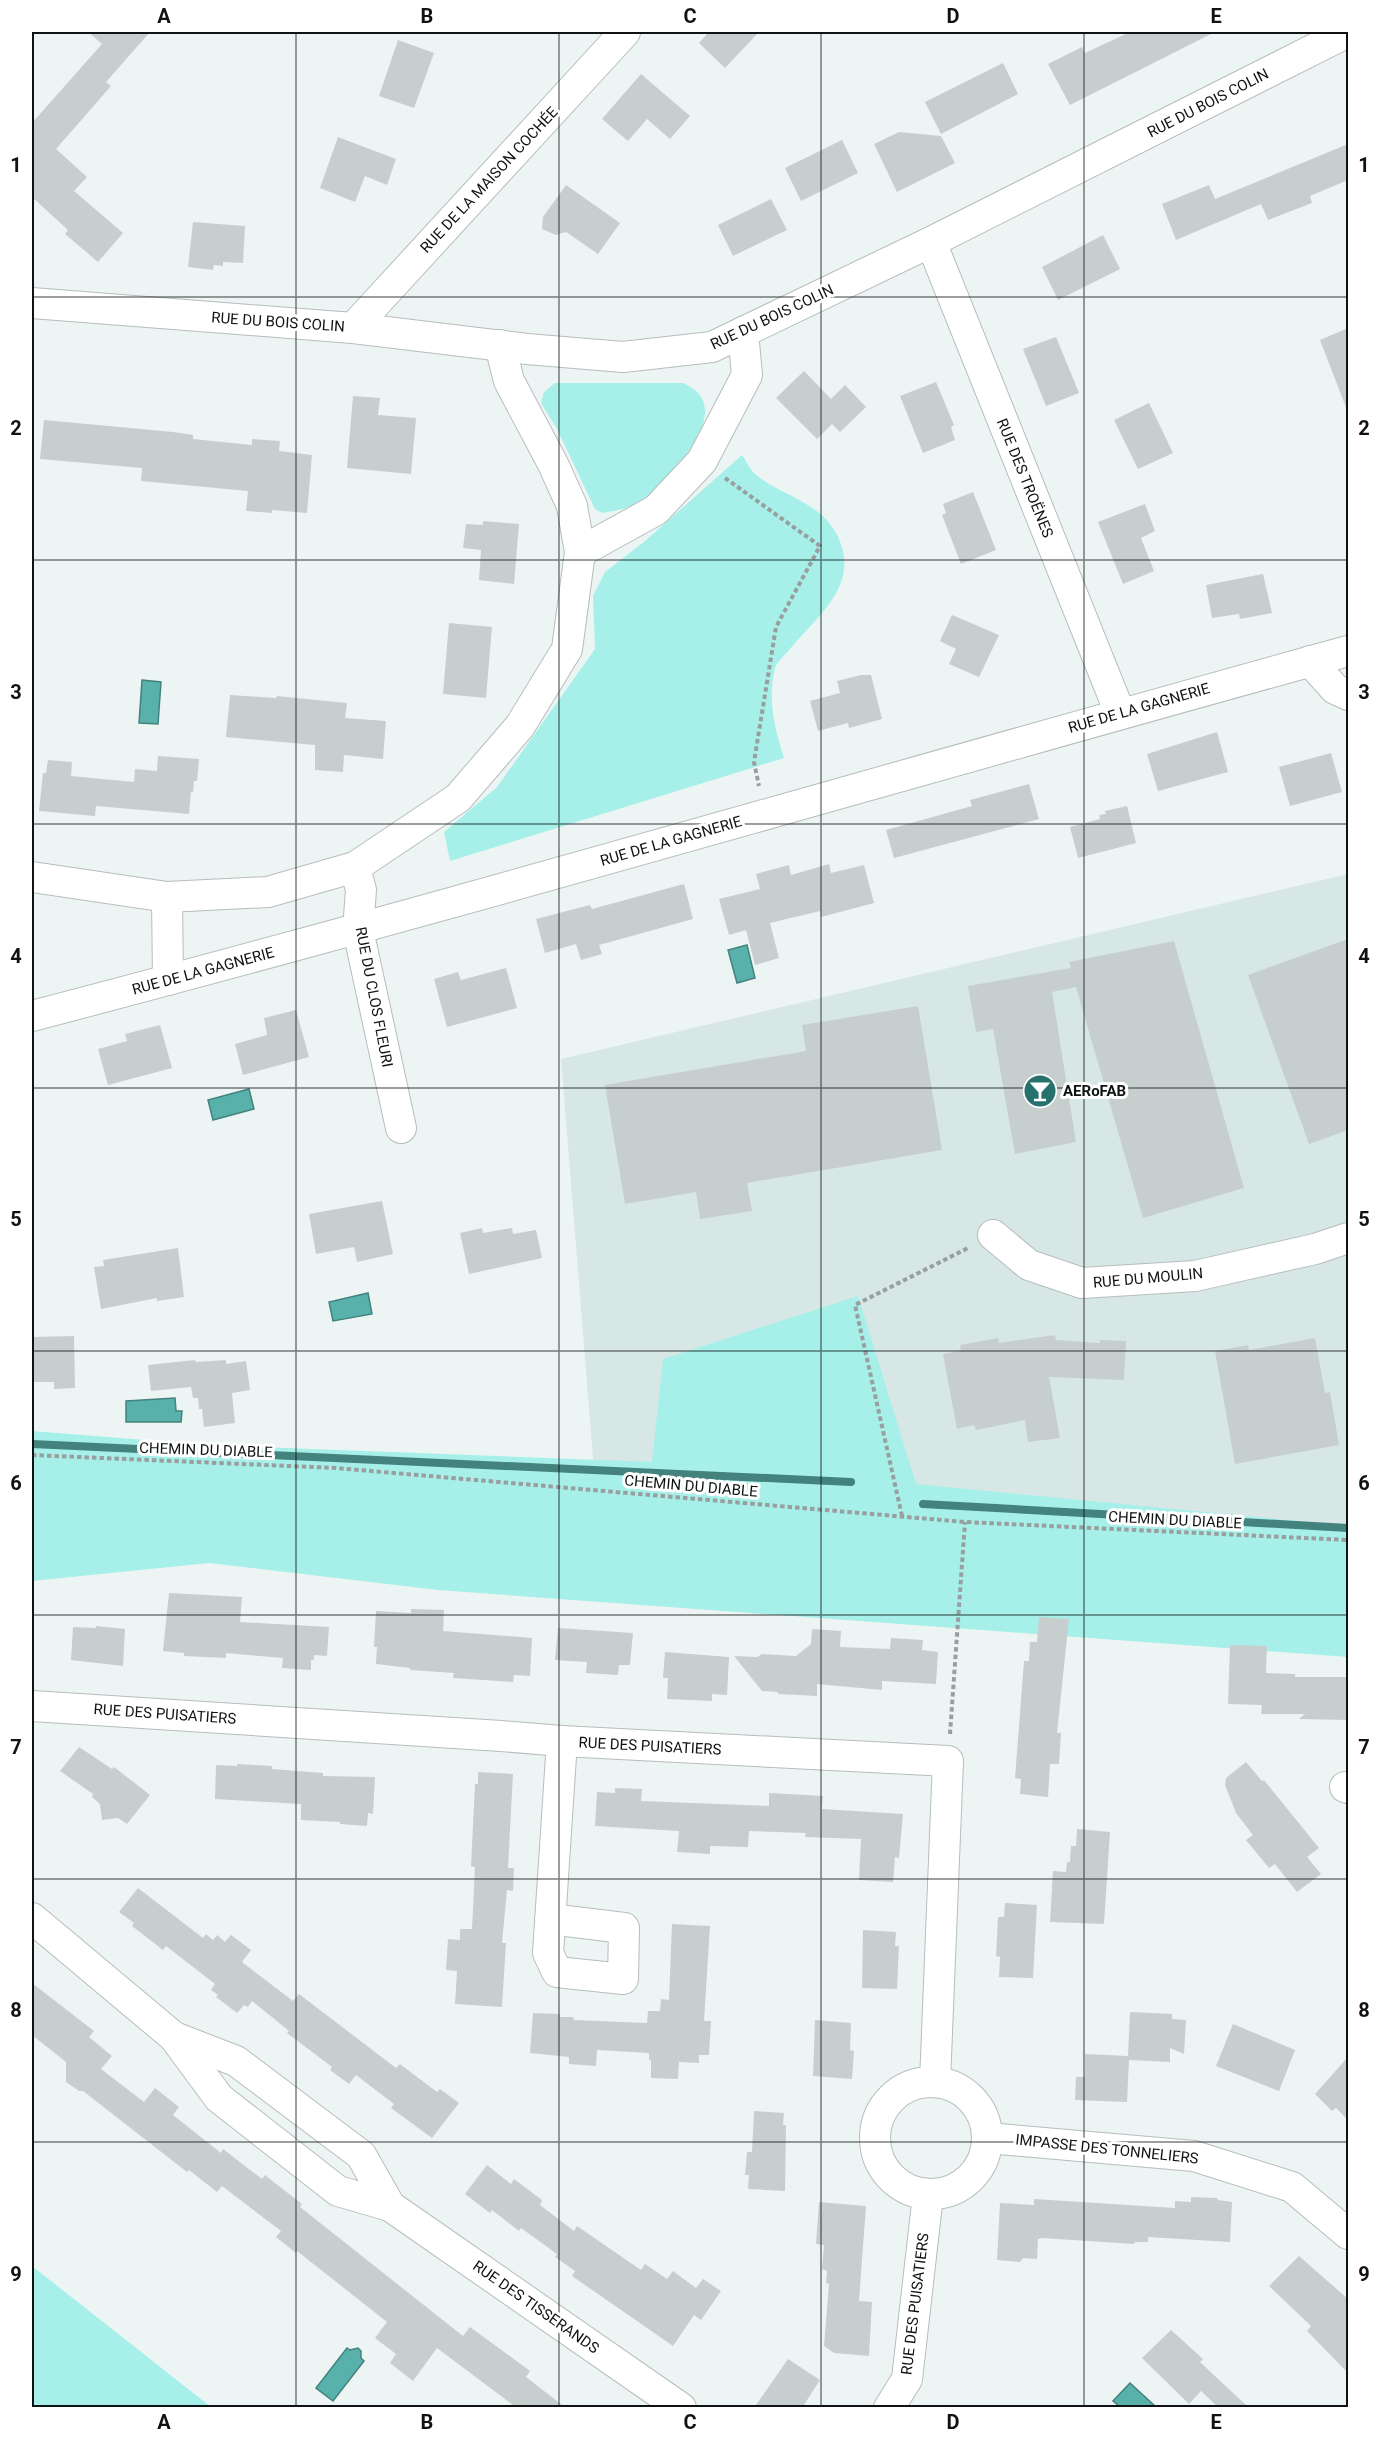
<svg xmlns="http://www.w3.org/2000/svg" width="1380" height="2439" font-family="Roboto,sans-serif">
<rect width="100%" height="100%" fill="#edf5f4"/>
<polygon fill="#d7e7e5" points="1348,874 1348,1526 595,1483 561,1059"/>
<g fill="#a6f0e9">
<path d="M555,383h128c43,18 13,60 -6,84 -6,8 -12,19 -19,25 -16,13 -37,18 -56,21l-7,-4 -38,-80 -16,-26 3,-11z"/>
<path d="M742,455c4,6 8,14 13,19 23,20 64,27 81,59 27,51 -18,82 -47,117 -4,5 -12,12 -14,18 -8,31 0,61 9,90l-334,103 -6,-29 53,-45 98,-138 -2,-53 12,-24 40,-31z"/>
<polygon points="858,1296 916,1484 1348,1526 1348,1657 438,1590 209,1563 32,1581 32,1431 208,1445 652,1462 663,1359"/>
<polygon points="32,2266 211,2407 32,2407"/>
</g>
<g fill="#59b1ab" stroke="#43827d" stroke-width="1.5">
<polygon points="142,680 161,682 158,724 139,723"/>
<polygon points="747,945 755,978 737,983 728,950"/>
<polygon points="249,1089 254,1109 213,1120 208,1100"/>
<polygon points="368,1293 372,1314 333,1321 329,1302"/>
<polygon points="175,1398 176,1411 182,1411 181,1422 126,1422 126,1401"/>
<polygon points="347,2348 350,2350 358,2348 361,2351 361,2358 364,2361 333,2401 316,2388"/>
<polygon points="1130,2383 1156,2407 1120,2407 1113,2401"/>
</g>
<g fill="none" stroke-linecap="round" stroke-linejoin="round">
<g stroke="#43827d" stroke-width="8">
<polyline points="32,1444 851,1482"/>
<polyline points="923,1504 1348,1528"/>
</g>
</g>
<g fill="#c7cfce">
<polygon points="88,32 150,32 106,82 111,86 56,149 87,177 74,191 123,233 98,262 65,234 68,230 32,197 32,123 102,44"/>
<polygon points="709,32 759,32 725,68 699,43"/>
<polygon points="1130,32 1215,32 1070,105 1048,64 1082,47 1085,53"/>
<polygon points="398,40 434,53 414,108 379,96"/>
<polygon points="1003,63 1018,94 941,134 925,102"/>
<polygon points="641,74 690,116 670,139 647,119 628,141 602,119"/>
<polygon points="899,132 941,136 955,163 897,192 874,144"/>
<polygon points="338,137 396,159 387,185 365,176 355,202 320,188"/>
<polygon points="842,140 858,173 801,201 785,168"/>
<polygon points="1348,144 1348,180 1310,196 1312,203 1268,220 1261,204 1176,240 1162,204 1209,185 1215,199"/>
<polygon points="566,185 620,223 598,254 566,232 556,235 542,229 543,217"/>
<polygon points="771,199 787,230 733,256 718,225"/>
<polygon points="193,222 245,226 243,263 223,262 223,266 214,265 213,270 188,267"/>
<polygon points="1103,235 1120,269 1058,300 1042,267"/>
<polygon points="1348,328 1348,410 1347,410 1320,340"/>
<polygon points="1056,337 1079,393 1046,406 1023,349"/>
<polygon points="804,371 831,399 845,385 866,407 840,432 832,424 817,439 776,398"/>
<polygon points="936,382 954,425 951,427 955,440 923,453 900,396"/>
<polygon points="353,396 380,398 378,415 416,418 411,474 347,468"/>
<polygon points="1149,403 1173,453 1138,469 1114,420"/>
<polygon points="44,420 173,432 193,435 193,439 252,445 252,439 280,441 279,451 312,455 307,513 272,510 272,513 246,511 248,491 141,481 142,468 40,459"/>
<polygon points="973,492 996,550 961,564 942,515 946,513 943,504"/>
<polygon points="1145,504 1155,531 1141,538 1154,571 1123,584 1098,522"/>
<polygon points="483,521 519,524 514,584 479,580 481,550 463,548 466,524 483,525"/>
<polygon points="1263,574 1272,613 1240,619 1239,614 1212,618 1206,585"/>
<polygon points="952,615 999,635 979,677 949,664 956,649 940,641"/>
<polygon points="449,623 492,627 486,698 443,694"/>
<polygon points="861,675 871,675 882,719 849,728 848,723 818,731 810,701 840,693 837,681"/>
<polygon points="230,695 276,698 277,696 347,703 345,718 386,721 383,759 344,755 343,772 315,770 315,745 226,737"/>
<polygon points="1217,732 1228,772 1158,791 1147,754"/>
<polygon points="1331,753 1342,792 1290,806 1279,767"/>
<polygon points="158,756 199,759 197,781 194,781 193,792 191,792 189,814 96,806 95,816 39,811 43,773 46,773 48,760 72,762 71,776 134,782 135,769 157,771"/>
<polygon points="1029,784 1039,819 894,858 886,830 972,806 970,800"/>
<polygon points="1127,806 1136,843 1078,858 1070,827 1100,819 1099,815 1106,814 1105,811"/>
<polygon points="829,864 831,873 864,865 874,903 821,917 820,911 770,923 779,958 755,965 746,930 729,935 719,899 760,889 756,874 789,865 791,875"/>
<polygon points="684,884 693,919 599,945 602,954 581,960 576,944 545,953 536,919 590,905 592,909"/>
<polygon points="1348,939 1348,1130 1309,1144 1248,975"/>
<polygon points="1174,941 1244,1188 1143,1218 1076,987 1052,992 1076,1142 1015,1154 993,1029 976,1032 968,986 1071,968 1069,962"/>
<polygon points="506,968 517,1008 447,1027 434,979 458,972 461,980"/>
<polygon points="918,1006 942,1150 747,1183 752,1211 700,1219 696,1192 625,1204 605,1085 806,1051 802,1025"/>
<polygon points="296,1010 309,1057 243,1075 235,1044 267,1035 264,1018"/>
<polygon points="160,1025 172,1068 108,1085 98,1049 127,1041 125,1034"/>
<polygon points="382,1201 393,1254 357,1262 354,1247 316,1254 309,1214"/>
<polygon points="482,1228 483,1233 512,1228 513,1234 536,1230 542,1258 469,1274 460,1233"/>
<polygon points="178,1248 184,1297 157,1301 157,1298 101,1309 94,1267 104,1266 103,1260"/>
<polygon points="1055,1335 1056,1340 1100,1343 1100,1340 1126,1341 1124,1380 1049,1377 1060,1438 1028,1442 1025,1420 976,1430 974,1425 957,1429 943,1354 961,1351 960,1345 998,1338 999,1343"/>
<polygon points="74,1336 75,1388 54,1389 54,1382 32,1382 32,1337"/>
<polygon points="1315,1338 1325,1393 1330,1392 1339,1445 1235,1464 1215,1351 1248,1345 1249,1350"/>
<polygon points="195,1360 196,1362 226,1360 226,1364 246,1361 250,1390 232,1393 235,1423 204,1427 202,1409 199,1409 198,1398 193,1398 191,1387 151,1391 148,1365"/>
<polygon points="169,1593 242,1597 240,1622 329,1627 327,1656 314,1655 314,1660 311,1660 311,1670 282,1668 283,1658 226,1653 226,1658 184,1656 184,1653 163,1651"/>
<polygon points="411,1609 444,1610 443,1631 532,1638 530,1676 514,1675 513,1682 453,1678 454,1673 410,1670 410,1668 376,1664 377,1647 374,1647 376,1611 411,1613"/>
<polygon points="1039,1617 1069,1619 1057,1733 1061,1733 1059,1764 1050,1764 1048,1797 1020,1794 1021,1779 1015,1778 1024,1661 1029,1661 1030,1642 1037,1642"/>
<polygon points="96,1626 125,1629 123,1666 71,1660 73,1627 96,1628"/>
<polygon points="558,1628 633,1633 630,1665 619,1665 618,1675 586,1673 587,1662 555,1660"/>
<polygon points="812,1629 841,1631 840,1647 890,1649 891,1638 923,1640 922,1650 938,1652 936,1684 882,1681 882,1690 817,1684 817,1696 778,1694 778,1692 762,1691 734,1656 757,1657 762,1654 796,1656 811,1644"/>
<polygon points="1230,1645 1267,1646 1266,1673 1295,1674 1295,1677 1348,1677 1348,1720 1299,1719 1305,1714 1261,1714 1262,1705 1228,1704"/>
<polygon points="665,1652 729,1657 727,1695 712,1694 712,1701 667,1699 668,1678 663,1678"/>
<polygon points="79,1747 112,1769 114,1767 150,1795 127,1824 118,1818 102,1820 100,1804 92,1797 93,1794 60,1771"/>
<polygon points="1246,1762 1262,1781 1264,1780 1319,1848 1307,1857 1321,1874 1297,1892 1275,1864 1269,1868 1246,1840 1253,1835 1236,1813 1225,1785 1226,1778"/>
<polygon points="237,1764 272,1766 272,1769 323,1773 323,1776 375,1777 373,1814 368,1813 367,1826 340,1824 340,1822 301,1820 301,1804 215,1799 216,1765 237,1766"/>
<polygon points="478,1772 513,1774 508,1868 514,1868 513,1891 507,1890 502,1943 506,1943 502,2007 455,2004 457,1971 446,1970 448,1939 460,1940 460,1929 472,1929 475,1867 471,1866 475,1784 478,1784"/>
<polygon points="615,1788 642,1789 641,1801 769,1806 769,1793 823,1796 822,1809 903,1814 899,1858 895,1857 893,1882 859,1880 861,1839 805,1837 806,1833 749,1831 748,1847 710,1846 710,1854 677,1852 679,1831 595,1826 597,1792 615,1793"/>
<polygon points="1077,1829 1110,1832 1104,1924 1050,1922 1053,1871 1066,1872 1067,1862 1070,1862 1071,1846 1076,1846"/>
<polygon points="138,1888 203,1938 206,1934 213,1940 217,1935 225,1942 231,1935 251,1950 242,1962 293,2001 299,1994 396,2068 400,2064 437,2092 440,2089 459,2103 432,2138 391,2108 394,2104 356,2075 349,2084 330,2070 332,2067 287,2033 289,2031 252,2001 248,2007 244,2005 237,2013 216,1997 218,1995 211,1990 215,1984 166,1946 163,1950 132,1926 134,1923 119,1912"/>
<polygon points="1005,1903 1037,1905 1033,1978 999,1977 1000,1957 996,1956 998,1917 1004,1917"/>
<polygon points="672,1924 710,1926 704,2021 711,2021 709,2055 699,2055 699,2063 679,2062 678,2079 651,2078 651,2060 649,2060 649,2053 597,2050 596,2066 569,2064 569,2057 530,2053 533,2013 560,2014 560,2017 573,2017 574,2020 647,2023 648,2011 660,2011 661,1999 669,2000"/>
<polygon points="863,1930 896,1932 895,1946 899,1946 897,1989 862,1988"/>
<polygon points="32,1983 94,2031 89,2037 112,2056 101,2069 144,2102 155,2088 179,2107 173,2115 221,2153 223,2149 262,2179 265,2175 275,2183 302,2204 300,2207 463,2336 470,2327 530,2371 526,2377 566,2408 517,2408 437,2348 413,2381 390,2363 396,2354 375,2338 387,2322 297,2251 296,2253 276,2237 281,2231 222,2186 217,2192 189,2170 187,2172 83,2091 79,2091 66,2082 66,2062 32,2035"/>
<polygon points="1130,2012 1172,2014 1172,2019 1186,2020 1184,2054 1170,2048 1170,2062 1129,2060 1127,2102 1075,2100 1076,2077 1085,2077 1085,2054 1128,2056"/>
<polygon points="815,2020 851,2023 850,2050 854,2051 852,2079 813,2076"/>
<polygon points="1233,2024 1295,2050 1279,2091 1216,2066"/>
<polygon points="1348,2057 1348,2120 1336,2108 1332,2111 1315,2094"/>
<polygon points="754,2111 784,2113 783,2125 786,2125 785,2191 748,2189 749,2175 745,2175 747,2152 752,2152"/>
<polygon points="487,2165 511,2184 514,2179 542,2200 540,2205 574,2231 577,2226 641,2270 645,2264 667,2279 673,2271 696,2288 703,2279 721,2291 701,2320 694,2315 673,2346 572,2276 575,2271 555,2257 557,2254 521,2228 519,2231 492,2210 490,2213 465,2194"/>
<polygon points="1191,2197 1217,2198 1218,2200 1232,2202 1230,2242 1148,2237 1148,2242 1135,2242 1134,2244 1042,2238 1038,2239 1037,2259 1023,2258 1020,2262 997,2260 1000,2203 1034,2205 1034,2199 1175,2208 1175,2201 1191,2202"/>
<polygon points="819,2202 866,2206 859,2301 872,2302 869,2356 834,2353 824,2346 829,2284 826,2283 827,2271 822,2269 824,2245 816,2244"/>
<polygon points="1299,2256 1348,2299 1348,2373 1307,2331 1311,2326 1269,2286"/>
<polygon points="1171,2330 1203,2359 1200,2362 1249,2408 1219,2408 1201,2391 1189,2404 1142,2358"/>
<polygon points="788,2359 820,2380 802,2408 754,2408"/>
</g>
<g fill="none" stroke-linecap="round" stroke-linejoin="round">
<g stroke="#b6bebd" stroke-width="32">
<g id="street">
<polyline points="931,242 1120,713"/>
<polyline points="32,303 353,328 527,349 623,357 712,347 931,242 1348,32"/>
<polyline points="353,328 625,32"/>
<polyline points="580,552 656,510 702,461 747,375 743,332"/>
<polyline points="1310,661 1335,689 1348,695"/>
<polyline points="355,867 361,890 358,930 401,1128"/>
<polyline points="32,877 167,897 268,892 355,867 458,798 520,726 567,649 580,552 572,506 553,464 509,381 500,345"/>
<polyline points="167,897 168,980"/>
<path d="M32,1016c440,-115 877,-244 1316,-365"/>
<polyline points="993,1235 1029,1265 1082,1283 1195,1276 1315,1249 1348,1238"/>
<polyline points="32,1706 501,1736 562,1741 948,1761 935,2082"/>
<polyline points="1345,1787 1348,1788"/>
<polyline points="32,1918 174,2037 219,2098 338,2191 390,2206 681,2408"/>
<polyline points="550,1919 624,1928 623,1979 557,1972 548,1953 562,1741"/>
<polyline points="174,2037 236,2061 361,2155 390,2206"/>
<circle cx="931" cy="2138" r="56"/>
<polyline points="988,2138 1194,2156 1292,2187 1348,2234"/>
<polyline points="889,2408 907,2379 928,2195"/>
</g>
</g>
<g stroke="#999f9f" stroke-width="4" stroke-dasharray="4.5 3" stroke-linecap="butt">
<polyline points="725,478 820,546 776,627 754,762 759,786"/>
<polyline points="32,1455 336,1468 965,1522 1348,1540"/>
<polyline points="902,1516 855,1305 968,1248"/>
<polyline points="950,1734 965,1522"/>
</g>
<use href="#street" stroke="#fff" stroke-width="30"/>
</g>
<path fill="none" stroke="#101313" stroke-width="1.5" stroke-opacity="0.55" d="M296,32v2376M559,32v2376M821,32v2376M1084,32v2376M32,297h1316M32,560h1316M32,824h1316M32,1088h1316M32,1351h1316M32,1615h1316M32,1879h1316M32,2142h1316"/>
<defs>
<g id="bar-disc" transform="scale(1.725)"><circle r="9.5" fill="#27716c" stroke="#fff"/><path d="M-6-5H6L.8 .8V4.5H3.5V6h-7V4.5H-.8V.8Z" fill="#fff"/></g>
</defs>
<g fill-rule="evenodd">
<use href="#bar-disc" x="1040" y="1091"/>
</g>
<g text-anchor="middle" stroke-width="6" stroke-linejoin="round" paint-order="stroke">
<g font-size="15" fill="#101313" stroke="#fff">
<text transform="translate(1208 103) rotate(-27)" y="5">RUE DU BOIS COLIN</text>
<text transform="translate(489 180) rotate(-47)" y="5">RUE DE LA MAISON COCHÉE</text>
<text transform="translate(772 317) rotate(-25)" y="5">RUE DU BOIS COLIN</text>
<text transform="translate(278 322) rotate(4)" y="5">RUE DU BOIS COLIN</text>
<text transform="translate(1025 478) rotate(68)" y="5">RUE DES TROËNES</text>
<text transform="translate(1139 708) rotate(-16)" y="5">RUE DE LA GAGNERIE</text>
<text transform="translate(671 841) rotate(-16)" y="5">RUE DE LA GAGNERIE</text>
<text transform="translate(203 971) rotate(-15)" y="5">RUE DE LA GAGNERIE</text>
<text transform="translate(374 997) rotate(79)" y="5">RUE DU CLOS FLEURI</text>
<text transform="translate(1148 1278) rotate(-5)" y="5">RUE DU MOULIN</text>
<text transform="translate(206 1450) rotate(2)" y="5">CHEMIN DU DIABLE</text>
<text transform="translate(691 1486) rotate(5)" y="5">CHEMIN DU DIABLE</text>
<text transform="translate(1175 1520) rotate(3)" y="5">CHEMIN DU DIABLE</text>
<text transform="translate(165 1714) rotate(4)" y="5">RUE DES PUISATIERS</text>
<text transform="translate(650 1746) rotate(3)" y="5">RUE DES PUISATIERS</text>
<text transform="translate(1107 2149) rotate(6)" y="5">IMPASSE DES TONNELIERS</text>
<text transform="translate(915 2304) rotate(-83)" y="5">RUE DES PUISATIERS</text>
<text transform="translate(536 2307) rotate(35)" y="5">RUE DES TISSERANDS</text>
</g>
<g font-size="15" font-weight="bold" fill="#101313" stroke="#fff" text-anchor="start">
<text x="1063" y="1096">AERoFAB</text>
</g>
</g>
<rect width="1380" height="2439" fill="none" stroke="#ffffff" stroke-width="66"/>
<rect x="33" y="33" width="1314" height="2373" fill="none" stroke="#101313" stroke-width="2"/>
<g font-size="20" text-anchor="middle" font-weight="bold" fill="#101313">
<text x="164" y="23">A</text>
<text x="427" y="23">B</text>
<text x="690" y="23">C</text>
<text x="953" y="23">D</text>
<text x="1216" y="23">E</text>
<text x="16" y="172">1</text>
<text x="1364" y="172">1</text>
<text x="16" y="435">2</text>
<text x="1364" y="435">2</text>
<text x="16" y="699">3</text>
<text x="1364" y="699">3</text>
<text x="16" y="963">4</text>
<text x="1364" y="963">4</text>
<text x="16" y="1226">5</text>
<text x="1364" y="1226">5</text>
<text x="16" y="1490">6</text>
<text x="1364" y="1490">6</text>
<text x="16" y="1754">7</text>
<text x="1364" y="1754">7</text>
<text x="16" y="2017">8</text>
<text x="1364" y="2017">8</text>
<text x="16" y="2281">9</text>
<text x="1364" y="2281">9</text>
<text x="164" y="2429">A</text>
<text x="427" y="2429">B</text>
<text x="690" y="2429">C</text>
<text x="953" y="2429">D</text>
<text x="1216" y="2429">E</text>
</g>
</svg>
